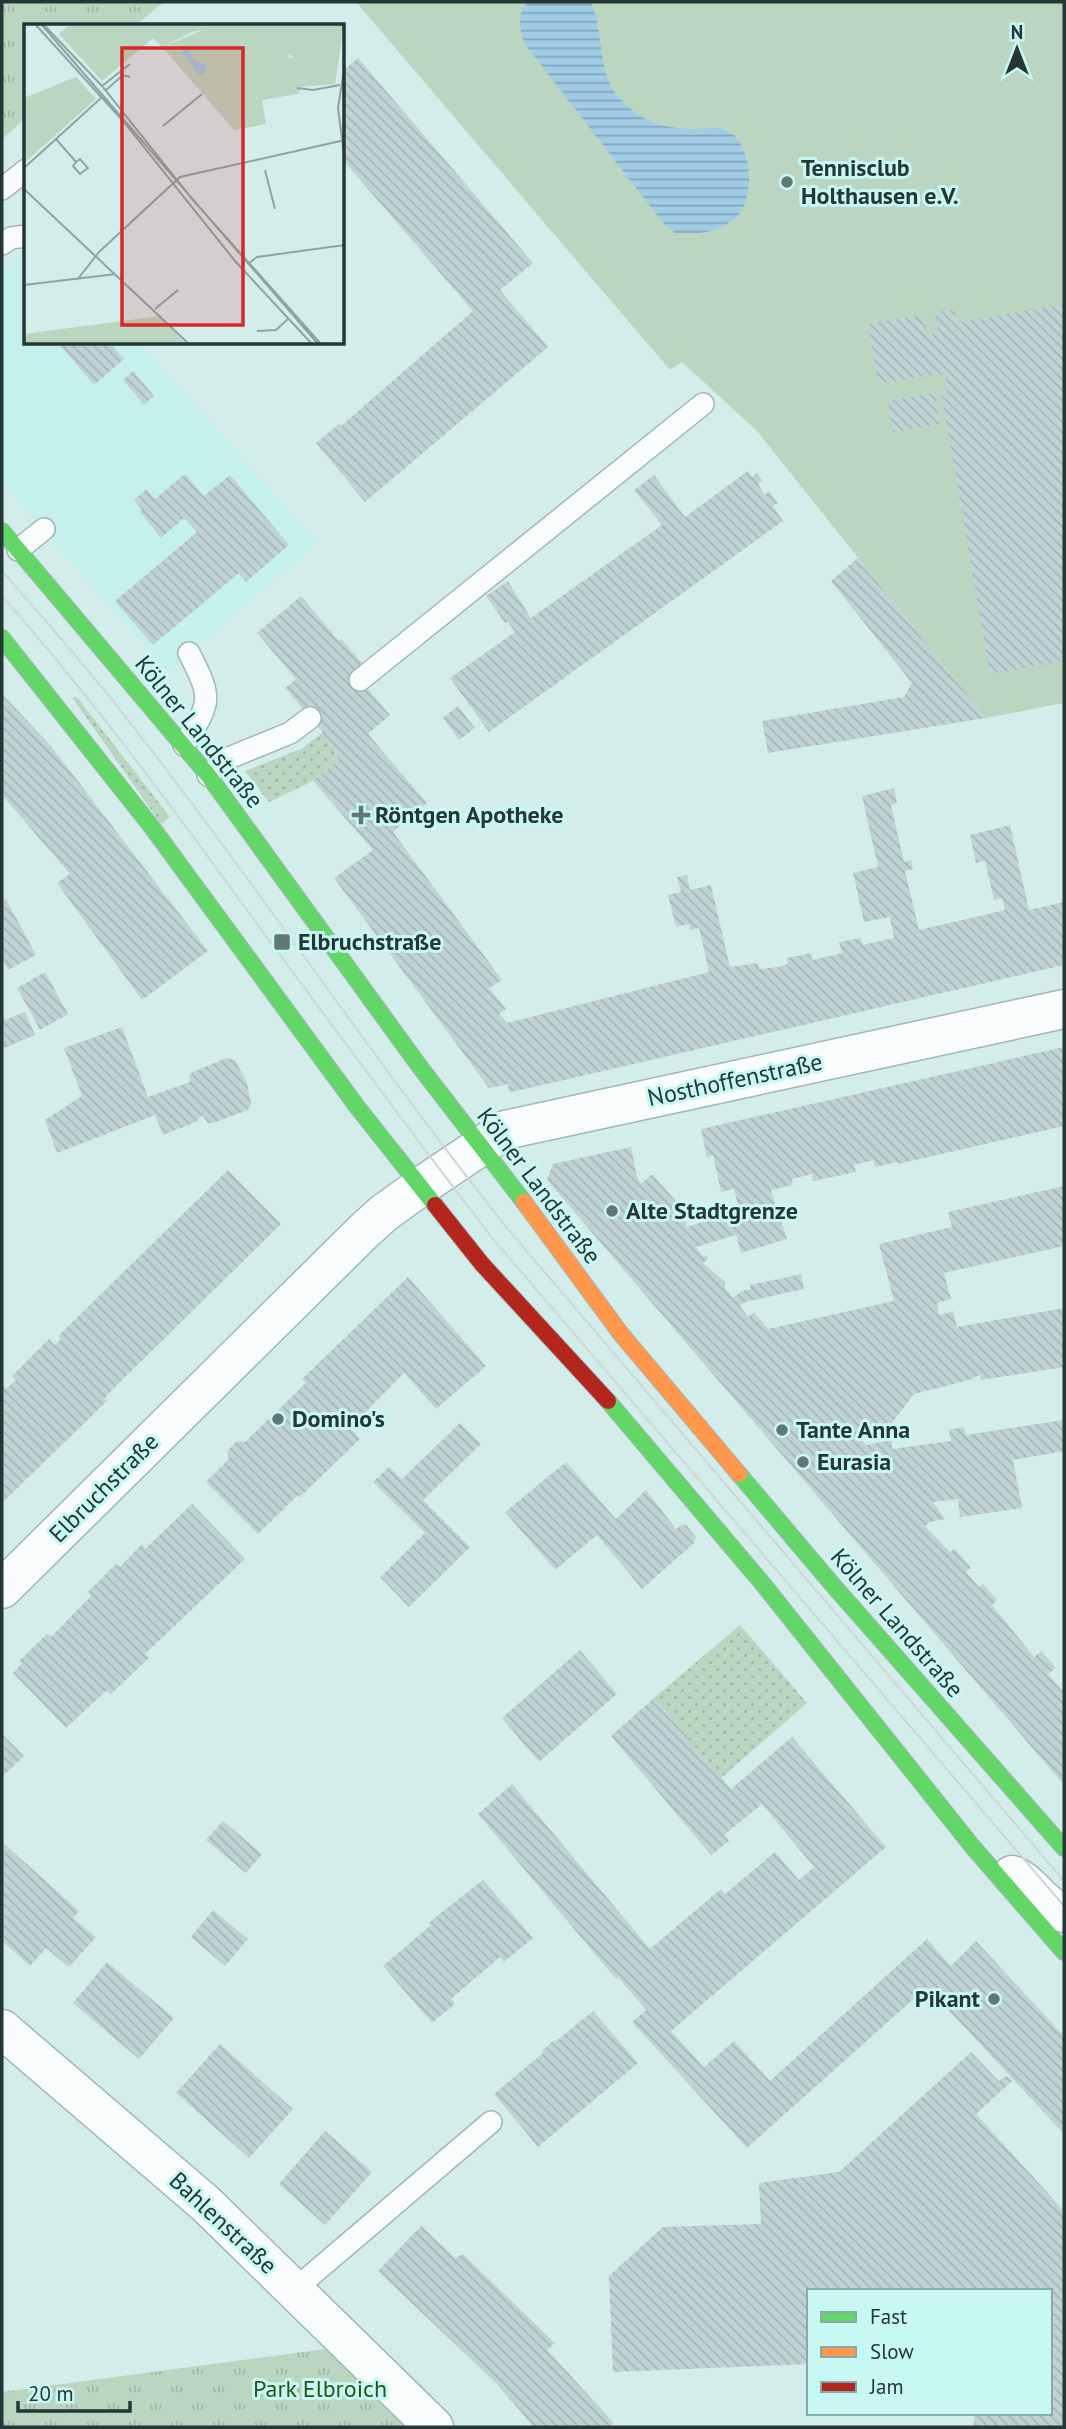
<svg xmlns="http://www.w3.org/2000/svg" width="1066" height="2429" font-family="'PT Sans',sans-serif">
<defs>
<pattern id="grass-dots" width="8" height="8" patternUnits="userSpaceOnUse" patternTransform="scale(1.75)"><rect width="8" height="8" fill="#bad6c1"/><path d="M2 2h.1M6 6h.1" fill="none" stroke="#a0b8a6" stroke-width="1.8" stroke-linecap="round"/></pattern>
<pattern id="park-tufts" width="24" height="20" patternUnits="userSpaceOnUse" patternTransform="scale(1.75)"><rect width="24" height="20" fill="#bad6c1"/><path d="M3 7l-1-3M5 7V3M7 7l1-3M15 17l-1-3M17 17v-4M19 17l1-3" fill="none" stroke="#a0b8a6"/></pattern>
<pattern id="water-rules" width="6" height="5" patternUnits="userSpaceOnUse" patternTransform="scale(1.75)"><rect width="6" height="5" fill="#a0cce6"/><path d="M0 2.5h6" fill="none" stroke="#82a6bb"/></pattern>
<pattern id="building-back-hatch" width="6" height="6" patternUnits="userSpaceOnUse" patternTransform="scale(1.75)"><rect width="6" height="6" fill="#c0d3d4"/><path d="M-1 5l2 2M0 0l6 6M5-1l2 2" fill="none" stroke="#a5b6b7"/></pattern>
</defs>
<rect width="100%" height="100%" fill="#d3edeb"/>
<polygon fill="#c4f0ed" points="26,251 26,343 140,343 317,543 168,671 2,483 2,271"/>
<g fill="url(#grass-dots)">
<polygon points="72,697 77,697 170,817 161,824"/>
<polygon points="321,734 341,758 313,781 269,802 245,771 301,749"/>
<polygon points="740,1625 807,1703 721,1778 654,1698"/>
</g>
<g fill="url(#park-tufts)">
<polygon points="2,2 164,2 135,26 26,26 26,118 2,139"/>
<polygon points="334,2348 412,2427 2,2427 2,2392"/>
</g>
<polygon fill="#bad6c1" points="356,2 1064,2 1064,703 986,718 757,431 682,362 670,370"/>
<path fill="url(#water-rules)" d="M528,2h63c14,31 5,69 28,96 21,24 47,31 77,31 9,0 20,-2 27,0 29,8 33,66 16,85 -2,3 -5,5 -8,7 -17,13 -35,13 -56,12l-12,-10 -139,-180c-4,-16 -8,-29 4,-41z"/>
<g fill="url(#building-back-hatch)">
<polygon points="358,58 533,263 500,290 548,347 365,502 316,443 339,424 341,426 473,311 343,160 343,71"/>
<polygon points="1064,304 1064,661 990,674 941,392 948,391 945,373 878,384 868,324 924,315 927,335 938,333 935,312 955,309 957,323"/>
<polygon points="58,343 110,343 124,359 94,385"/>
<polygon points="133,371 154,396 144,405 123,380"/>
<polygon points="935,393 940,424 893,432 888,401"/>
<polygon points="748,471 752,477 757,473 762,481 758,484 765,495 769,491 778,503 773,506 783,521 489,732 450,678 515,632 508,622 505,623 486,596 508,581 531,618 662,525 634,490 654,475 685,517"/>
<polygon points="185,474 204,496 230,475 289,545 246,582 239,573 153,645 115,601 197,532 184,518 161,538 140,512 142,510 134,500 147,489 155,499"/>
<polygon points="858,558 986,718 768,753 762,721 904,697 912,683 831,581"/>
<polygon points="301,596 339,641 341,639 363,664 353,672 390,715 368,734 427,803 393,832 502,980 489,988 506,1009 499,1014 507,1023 709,972 699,928 690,930 689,924 676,927 668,895 681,892 677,877 687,875 690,890 711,885 730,967 758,963 759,969 778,967 788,964 787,958 811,953 812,960 842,953 839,942 861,938 862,945 894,938 890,917 864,922 853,873 878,867 862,796 894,788 897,803 891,805 904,862 911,860 913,869 905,871 919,930 1005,910 1002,898 994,900 985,861 976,863 970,835 1010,825 1029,910 1064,902 1064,965 525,1089 509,1092 508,1084 489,1088 334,878 373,850 313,781 341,758 321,734 323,732 285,688 296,679 257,633"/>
<polygon points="2,694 51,746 208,951 142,1000 57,883 70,874 2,795"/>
<polygon points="458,706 475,728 459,740 443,718"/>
<polygon points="6,899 36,955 8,970 2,959 2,901"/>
<polygon points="45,972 68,1014 40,1030 17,988"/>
<polygon points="25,1012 35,1035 2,1049 2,1013 5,1020"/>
<polygon points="122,1027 148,1097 190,1082 189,1076 193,1072 226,1058 235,1060 247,1083 251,1103 248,1110 213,1123 208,1123 202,1115 196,1122 163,1135 155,1115 57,1153 45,1120 82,1096 64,1048"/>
<polygon points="1064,1047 1064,1126 898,1164 897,1162 875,1167 874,1160 854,1165 856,1172 813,1181 812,1174 792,1179 793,1185 771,1190 787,1239 741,1253 736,1235 696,1247 703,1257 706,1255 708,1259 703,1263 725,1282 725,1288 733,1298 742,1291 751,1289 750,1285 801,1274 804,1289 745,1302 740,1306 748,1317 754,1312 768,1329 894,1301 879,1244 952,1227 948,1212 1064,1186 1064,1246 944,1273 951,1299 937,1303 939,1315 953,1311 957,1327 1064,1308 1064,1367 981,1380 980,1375 969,1380 914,1394 888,1428 856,1434 866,1445 892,1440 892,1449 951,1441 949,1430 964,1427 966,1435 1064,1420 1064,1451 1013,1460 1022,1508 960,1517 958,1499 933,1502 945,1519 930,1522 925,1526 950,1552 955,1549 971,1568 966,1572 979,1587 983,1584 997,1600 992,1605 1034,1657 1041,1651 1056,1668 1048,1674 1064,1692 1064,1785 547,1180 553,1164 631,1147 637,1177 641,1184 652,1174 681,1207 687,1227 739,1210 734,1189 721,1192 713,1155 707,1157 701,1129"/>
<polygon points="228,1170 281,1224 112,1390 104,1399 107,1401 2,1503 2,1384 6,1389 16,1380 12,1376 49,1339 55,1345 61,1339 58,1336"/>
<polygon points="408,1277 486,1366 436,1409 404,1373 350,1428 360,1439 300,1497 298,1495 258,1534 206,1482 229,1459 227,1451 237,1441 245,1442 306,1383 302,1379"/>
<polygon points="460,1423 481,1444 423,1500 470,1547 409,1607 380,1577 425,1533 373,1482 389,1467 402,1479"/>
<polygon points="566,1462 616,1519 646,1490 676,1529 681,1525 686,1525 696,1537 694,1543 642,1589 597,1535 555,1570 505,1512"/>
<polygon points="192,1504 245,1559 145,1654 149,1658 111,1694 106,1691 66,1728 13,1673 22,1663 19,1661 47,1634 51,1637 91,1596 88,1592 116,1564 120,1567 142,1544 145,1549"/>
<polygon points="580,1650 617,1694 539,1762 502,1718"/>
<polygon points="654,1698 731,1789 792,1737 886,1847 671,2031 704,2067 734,2041 770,2081 927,1939 951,1966 976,1941 1064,2036 1064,2134 927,1987 747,2148 632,2022 646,2010 618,1977 616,1979 478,1814 512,1784 650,1949 721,1889 725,1894 775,1852 799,1880 814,1867 762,1804 724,1835 729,1841 711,1855 611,1736"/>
<polygon points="2,1734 24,1756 2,1777"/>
<polygon points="223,1821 262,1854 246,1873 206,1840"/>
<polygon points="2,1842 79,1911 73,1918 96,1937 69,1967 46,1948 30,1966 2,1941"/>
<polygon points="483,1880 533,1938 504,1962 500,1957 451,1999 455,2004 432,2023 383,1966 431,1925 429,1923 442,1912"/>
<polygon points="213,1910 248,1939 225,1966 191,1937"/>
<polygon points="107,1962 174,2018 139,2059 73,2003"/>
<polygon points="593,2011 638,2063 538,2147 494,2094 543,2053 542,2051 553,2041 555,2042"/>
<polygon points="220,2044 293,2109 249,2158 176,2093"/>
<polygon points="971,2052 999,2081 1006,2076 1012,2081 976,2114 1064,2211 1064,2427 974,2427 974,2413 1050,2413 1050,2291 809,2291 809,2364 613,2372 609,2276 663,2227 761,2224 759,2183 839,2172"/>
<polygon points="325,2131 372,2172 325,2225 279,2184"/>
<polygon points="421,2226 455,2258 463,2254 555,2343 547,2350 614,2423 609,2427 534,2427 496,2383 378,2271"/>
</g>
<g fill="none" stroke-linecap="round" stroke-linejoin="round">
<g stroke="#a2b6b5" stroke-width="24">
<g id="lane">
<polyline points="2,189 26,170"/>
<polyline points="2,244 11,238 26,236"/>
<polyline points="18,550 44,529"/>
<polyline points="360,680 703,404"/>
<path d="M184,745c27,-44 29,-45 5,-92"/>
<polyline points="208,775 224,760 290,733 310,718"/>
<polyline points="294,2290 491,2122"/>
</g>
</g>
<g stroke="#a2b6b5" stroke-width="41">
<g id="street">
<polyline points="2,1589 365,1230 384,1213 420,1187 505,1130 1064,1009"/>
<path d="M1012,1875c21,8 30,32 52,38"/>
<polyline points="2,2029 206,2204 434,2427"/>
</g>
</g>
<g stroke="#a2b6b5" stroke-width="18">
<g id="fast">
<polyline points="2,531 208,775 420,1067 524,1202"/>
<polyline points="2,638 151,826 358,1108 435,1205"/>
<polyline points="608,1401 763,1584 972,1846 1064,1952"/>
<polyline points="739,1474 832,1584 1064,1848"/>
</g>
</g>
<g stroke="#a2b6b5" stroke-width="18">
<polyline id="slow" points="524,1202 621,1334 739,1474"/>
</g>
<g stroke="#a2b6b5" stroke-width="18">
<polyline id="jam" points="435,1205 482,1264 608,1401"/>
</g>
<use href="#lane" stroke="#f8fcfc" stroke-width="21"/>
<use href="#street" stroke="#f8fcfc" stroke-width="38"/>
<use href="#fast" stroke="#63d668" stroke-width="16"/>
<use href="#slow" stroke="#ff974d" stroke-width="16"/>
<use href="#jam" stroke="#b3261e" stroke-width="16"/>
<g stroke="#cfd6d6" stroke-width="2">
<path d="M2,571c36,41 72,82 107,125 138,173 260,359 398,532l557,653"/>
<path d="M2,596c90,102 170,211 250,321 80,108 159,216 241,322l571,667"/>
</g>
</g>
<g fill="#617775" stroke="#c8f8f4" stroke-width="2.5">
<circle cx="787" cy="182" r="7"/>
<path d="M357.5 804.5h7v7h7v7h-7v7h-7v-7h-7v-7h7z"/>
<rect x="273" y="933" width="18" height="18" rx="3.5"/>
<circle cx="612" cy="1211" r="7"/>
<circle cx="278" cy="1419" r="7"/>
<circle cx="782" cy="1430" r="7"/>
<circle cx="803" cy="1462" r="7"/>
<circle cx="994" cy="1999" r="7"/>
</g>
<g text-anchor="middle" stroke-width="6" stroke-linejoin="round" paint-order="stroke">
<g font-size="24" font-weight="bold" fill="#243736" stroke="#c8f8f4" text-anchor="start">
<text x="801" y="176">Tennisclub<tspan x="801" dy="28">Holthausen e.V.</tspan></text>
<text x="375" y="823">Röntgen Apotheke</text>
<text x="298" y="950">Elbruchstraße</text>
<text x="626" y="1219">Alte Stadtgrenze</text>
<text x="292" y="1427">Domino's</text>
<text x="796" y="1438">Tante Anna</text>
<text x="817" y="1470">Eurasia</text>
<text x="980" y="2007" text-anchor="end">Pikant</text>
</g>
<g font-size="24" fill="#243736" stroke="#c8f8f4">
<text transform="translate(199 732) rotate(51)" y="8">Kölner Landstraße</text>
<text transform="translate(735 1080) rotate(-12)" y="8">Nosthoffenstraße</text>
<text transform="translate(539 1186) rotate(53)" y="8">Kölner Landstraße</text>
<text transform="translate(104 1488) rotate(-45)" y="8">Elbruchstraße</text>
<text transform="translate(897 1623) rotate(49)" y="8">Kölner Landstraße</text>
<text transform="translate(223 2223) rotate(43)" y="8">Bahlenstraße</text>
</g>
<g font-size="24" fill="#265617" stroke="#c8f8f4">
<text x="320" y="2397">Park Elbroich</text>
</g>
</g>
<g transform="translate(24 24)">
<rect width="320" height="320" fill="#d3edeb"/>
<path d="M46,0h147l1,3 -26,5 -30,15 -9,-9 -51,43 -43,-47zM231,0h89l-9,60 -34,3 -5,-29 -39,-18zM52,53l20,22 -72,64v-65zM136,292l26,28h-162v-10z" fill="#bad6c1"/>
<path d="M193,0h38l3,16 27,-5 4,23 7,-1 5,30 -3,7 -36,6 4,24 -32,6 -72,-83zM272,0h39l1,1 -31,17zM284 26a10 10 0 1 1 20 0a10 10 0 1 1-20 0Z" fill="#bad6c1"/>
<path d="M164,23l5,13 13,5 -1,9h-7l-16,-21z" fill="#a0cce6"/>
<path fill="none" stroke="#8da4a3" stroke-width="2" d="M11,0l88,97 112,140 77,83M17,0l277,320M19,0l59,62 91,114 128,144M321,40l-7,44 7,54M78,62l28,-22M273,64l16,2 27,-5M82,66l17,-15 7,2M139,102l39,-32M32,115l45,-41M0,144l32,-29 20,23 4,-3 8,9 -8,6 -7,-8 3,-4M241,146l10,39M0,165l165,155M224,240l9,-7 88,-12M53,256l22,-28 81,-75 165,-37M0,261l92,-11M131,285l23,-19M233,307l19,-1 13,-12"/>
<path fill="#d62828" fill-opacity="0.15" stroke="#d62828" stroke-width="3.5" d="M98,24h121v277h-121z"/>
<rect width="320" height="320" fill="none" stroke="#243736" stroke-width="3.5"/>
</g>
<rect width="1066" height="2429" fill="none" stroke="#243736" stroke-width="7"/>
<rect x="807" y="2289" width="245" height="126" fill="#c8f8f4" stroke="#86aba8" stroke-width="2"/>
<rect x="821" y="2312" width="35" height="10" fill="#63d668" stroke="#86aba8" stroke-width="2"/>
<text x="870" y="2324" font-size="21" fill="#243736">Fast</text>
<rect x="821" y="2347" width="35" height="10" fill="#ff974d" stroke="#86aba8" stroke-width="2"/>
<text x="870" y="2359" font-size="21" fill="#243736">Slow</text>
<rect x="821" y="2382" width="35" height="10" fill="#b3261e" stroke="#86aba8" stroke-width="2"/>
<text x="870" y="2394" font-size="21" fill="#243736">Jam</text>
<g transform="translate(1017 49)" stroke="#c8f8f4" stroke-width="5" paint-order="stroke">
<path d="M0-5L12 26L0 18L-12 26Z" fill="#243736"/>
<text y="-10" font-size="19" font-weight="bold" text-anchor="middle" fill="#243736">N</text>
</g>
<path d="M18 2401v10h112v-10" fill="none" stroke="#243736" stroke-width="3.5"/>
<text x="28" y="2401" font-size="21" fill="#243736" stroke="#c8f8f4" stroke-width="5" paint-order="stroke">20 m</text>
</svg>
